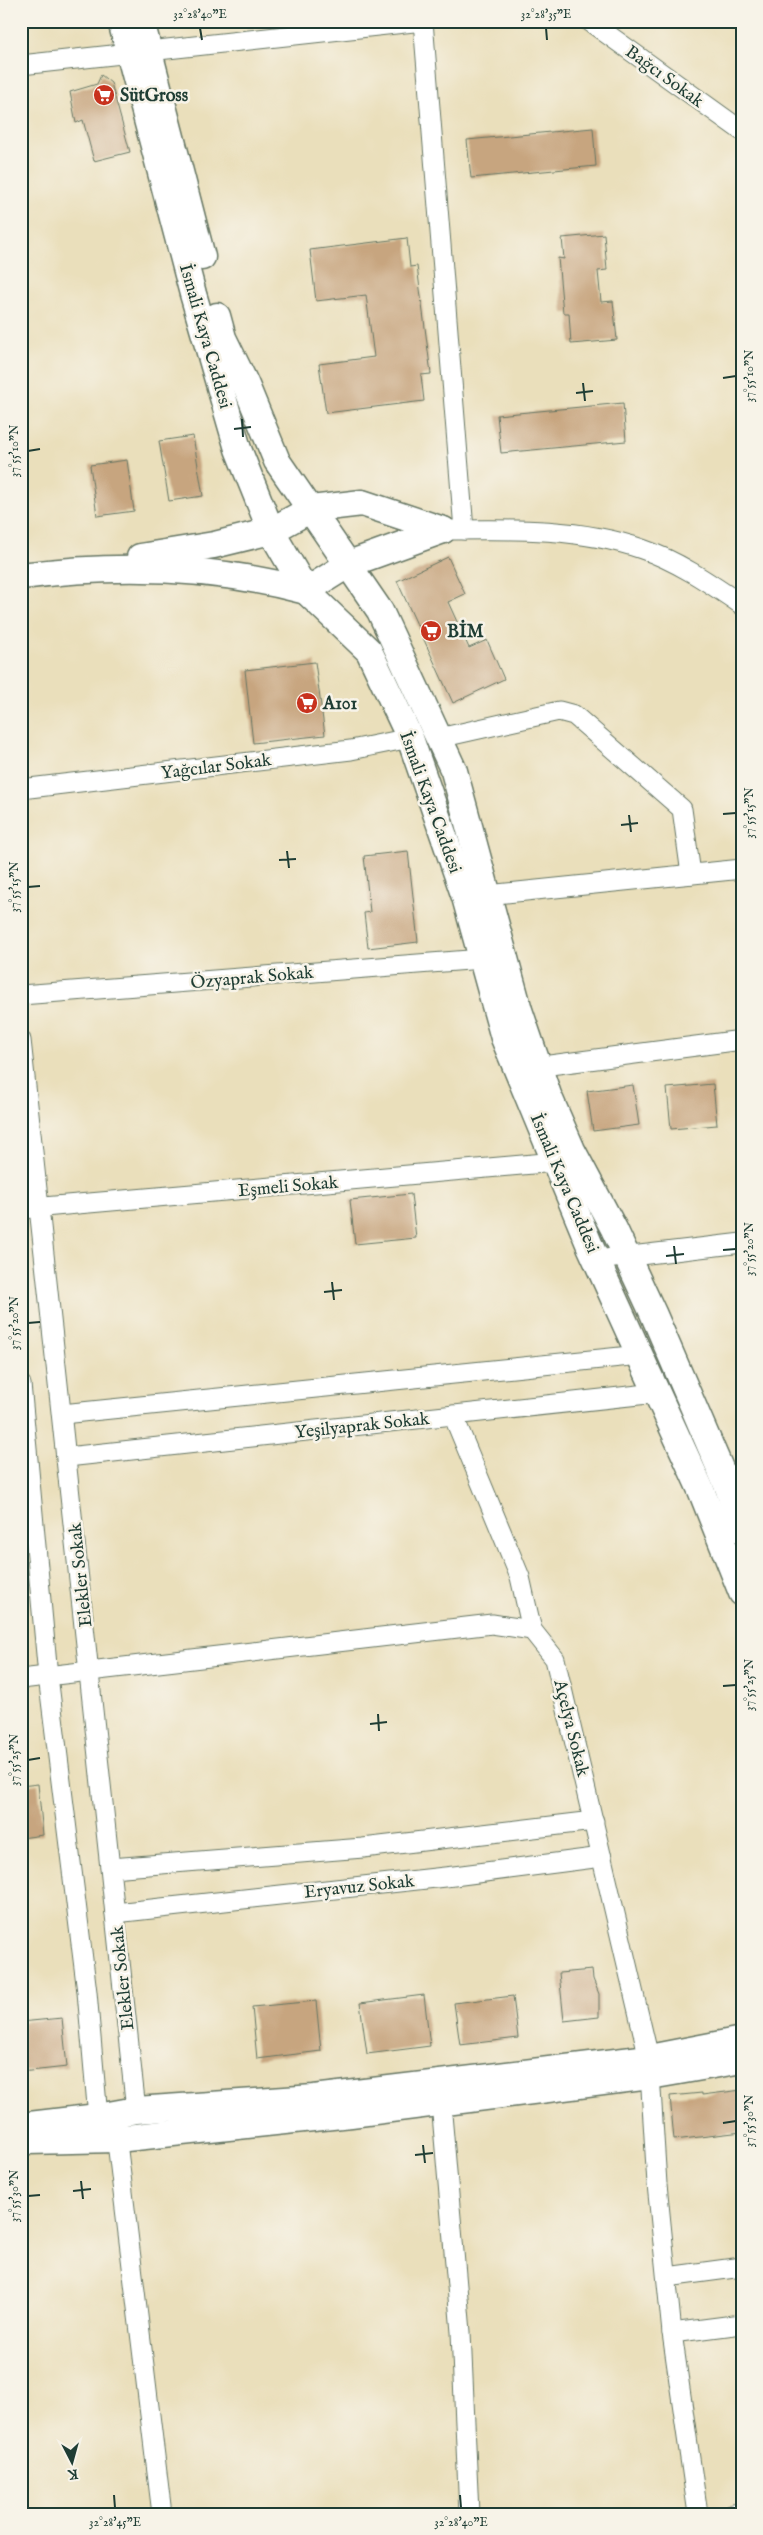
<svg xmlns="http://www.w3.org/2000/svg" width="763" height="2535" font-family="'IM FELL English',serif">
<rect width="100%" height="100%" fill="#f7f3e8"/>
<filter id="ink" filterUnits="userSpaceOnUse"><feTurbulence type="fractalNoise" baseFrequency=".02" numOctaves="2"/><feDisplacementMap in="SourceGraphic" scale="10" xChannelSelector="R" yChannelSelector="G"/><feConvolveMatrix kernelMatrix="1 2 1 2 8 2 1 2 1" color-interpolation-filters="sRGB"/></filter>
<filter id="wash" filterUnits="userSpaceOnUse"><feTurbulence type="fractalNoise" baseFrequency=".0096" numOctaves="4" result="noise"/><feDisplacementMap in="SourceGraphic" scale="20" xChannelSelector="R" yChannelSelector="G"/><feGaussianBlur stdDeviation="1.12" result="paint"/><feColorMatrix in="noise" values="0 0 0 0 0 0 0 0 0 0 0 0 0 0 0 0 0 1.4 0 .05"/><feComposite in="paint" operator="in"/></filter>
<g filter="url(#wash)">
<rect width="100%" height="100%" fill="#eadfbb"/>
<g id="blocks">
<g fill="#c7a57f">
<polygon points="101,75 111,83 130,152 94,161 83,120 76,123 70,92 97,84"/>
<polygon points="593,128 596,166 471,178 467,140"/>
<polygon points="604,234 607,270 598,271 601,302 613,301 617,340 571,344 569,313 563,313 558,258 564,259 562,238"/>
<polygon points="407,238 410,267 417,266 431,374 421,375 424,401 326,413 319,364 374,357 366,295 316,301 310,250"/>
<polygon points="623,403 626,441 501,453 497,415"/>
<polygon points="193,436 203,496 169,501 159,441"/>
<polygon points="127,460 134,511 97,516 90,465"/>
<polygon points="448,557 465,594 448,602 469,648 487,640 504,679 453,703 397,581"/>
<polygon points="315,662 325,735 253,743 245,670"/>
<polygon points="408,851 418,942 368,948 364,913 370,912 364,856"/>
<polygon points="713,1084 717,1125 671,1129 667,1088"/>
<polygon points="633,1085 639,1125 593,1131 587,1091"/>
<polygon points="411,1194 416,1238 355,1244 350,1200"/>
<polygon points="38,1784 43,1835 21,1838 21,1786"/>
<polygon points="592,1970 593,1979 599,1994 599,2017 564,2021 559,1973"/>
<polygon points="424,1995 430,2046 367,2054 360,2003"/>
<polygon points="513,1996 518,2038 460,2045 454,2003"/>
<polygon points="316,2001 321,2051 257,2059 252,2007"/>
<polygon points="62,2018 67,2067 21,2072 21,2022"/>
<polygon points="742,2090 742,2132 674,2140 670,2096 702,2093 702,2095"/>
</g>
</g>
</g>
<g filter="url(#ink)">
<use href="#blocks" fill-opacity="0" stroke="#667663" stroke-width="1"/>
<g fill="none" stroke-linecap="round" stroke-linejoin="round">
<g stroke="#667663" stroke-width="21">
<g id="street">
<polyline points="423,21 464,530"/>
<polyline points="589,21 742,131"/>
<polyline points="21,65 423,21"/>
<path d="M452,530c64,-1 129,-2 190,19 36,12 69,35 100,56"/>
<polyline points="439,738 559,711 574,715 682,809 691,874"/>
<polyline points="21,789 351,750 410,738"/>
<polyline points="477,896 742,869"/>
<polyline points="21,995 482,959"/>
<polyline points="21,1040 136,2110"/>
<polyline points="527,1068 742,1040"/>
<polyline points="21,1209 556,1162"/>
<polyline points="597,1260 742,1243"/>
<polyline points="21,1384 48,1676 87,1992 98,2117"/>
<polyline points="62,1414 640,1355"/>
<polyline points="453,1415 520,1577 532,1630 555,1659 649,2058 657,2184 672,2333 698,2514"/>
<polyline points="67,1457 657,1393"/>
<polyline points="21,1679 492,1624 532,1630"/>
<polyline points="111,1868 363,1848 594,1821"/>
<polyline points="115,1913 454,1876 602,1857"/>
<polyline points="441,2103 461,2332 469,2514"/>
<polyline points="115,2126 162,2514"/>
<polyline points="667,2277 742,2267"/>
<polyline points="672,2333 742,2324"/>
<polyline points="733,2514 742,2513"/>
</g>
</g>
<g stroke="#667663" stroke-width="29">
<g id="secondary">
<polyline points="121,21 193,294 238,449 271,531 306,591 369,651 410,738 465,897 504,1038 590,1246 701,1490 742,1593"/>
<polyline points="141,21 202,257"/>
<polyline points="217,316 223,338 245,383 277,461 380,611 454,771 519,1010 548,1095 572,1150 614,1229 653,1313 728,1487 742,1530"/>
<polyline points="140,557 214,545 271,531 311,509 362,503 443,530"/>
<path d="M21,576c94,-12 193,-10 285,15l43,-27 94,-34"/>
<polyline points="21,2126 98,2117 136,2110 314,2098 649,2058 742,2040"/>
<polyline points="27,2141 117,2139 351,2114 650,2076 742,2060"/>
</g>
</g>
<use href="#street" stroke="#fff" stroke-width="19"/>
<use href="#secondary" stroke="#fff" stroke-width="26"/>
</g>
</g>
<path fill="none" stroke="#1f3d34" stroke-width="2" d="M200,28l2,12M546,28l1,12M723,378l13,-2M583,383l2,18M576,393l17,-2M242,419l1,18M234,429l17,-2M28,451l12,-2M723,814l13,-1M629,815l2,17M621,825l17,-2M287,851l2,17M279,860l17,-1M28,887l12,-1M674,1246l2,18M723,1250l13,-1M666,1256l18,-2M332,1282l2,18M324,1292l18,-2M28,1323l12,-1M723,1686l13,-1M378,1714l1,17M370,1724l17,-2M28,1760l12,-2M723,2123l13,-2M423,2145l2,18M415,2155l18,-2M81,2181l2,18M73,2191l18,-2M28,2196l12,-1M114,2495l1,13M460,2495l1,13"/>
<defs>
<g id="supermarket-disc" transform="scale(1.125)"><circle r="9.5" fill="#c8321e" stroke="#f7f3e8"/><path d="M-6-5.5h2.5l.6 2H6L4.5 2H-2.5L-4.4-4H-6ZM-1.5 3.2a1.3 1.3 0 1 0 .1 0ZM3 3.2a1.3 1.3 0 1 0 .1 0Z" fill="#fff"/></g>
</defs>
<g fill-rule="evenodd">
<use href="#supermarket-disc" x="104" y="95"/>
<use href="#supermarket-disc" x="431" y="631"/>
<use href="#supermarket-disc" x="307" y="703"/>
</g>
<g text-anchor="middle" stroke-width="5" stroke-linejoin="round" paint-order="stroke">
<g font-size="18" fill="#1f3d34" stroke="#f7f3e8">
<text transform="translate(665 76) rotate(36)" y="6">Bağcı Sokak</text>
<text transform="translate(206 336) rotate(74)" y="6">İsmali Kaya Caddesi</text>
<text transform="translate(216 766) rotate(-7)" y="6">Yağcılar Sokak</text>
<text transform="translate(431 802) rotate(70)" y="6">İsmali Kaya Caddesi</text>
<text transform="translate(252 977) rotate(-5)" y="6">Özyaprak Sokak</text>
<text transform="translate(565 1183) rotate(67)" y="6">İsmali Kaya Caddesi</text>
<text transform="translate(288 1186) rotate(-5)" y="6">Eşmeli Sokak</text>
<text transform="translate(362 1425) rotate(-6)" y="6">Yeşilyaprak Sokak</text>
<text transform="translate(80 1575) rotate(-96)" y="6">Elekler Sokak</text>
<text transform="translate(572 1728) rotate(76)" y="6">Açelya Sokak</text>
<text transform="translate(359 1886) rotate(-6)" y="6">Eryavuz Sokak</text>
<text transform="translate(122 1978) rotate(-96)" y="6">Elekler Sokak</text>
</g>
<g font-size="18" font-weight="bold" fill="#1f3d34" stroke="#f7f3e8" text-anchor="start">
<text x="120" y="101">SütGross</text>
<text x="447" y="637">BİM</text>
<text x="323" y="709">A101</text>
</g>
</g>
<rect width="763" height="2535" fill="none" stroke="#f7f3e8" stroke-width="55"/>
<g transform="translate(72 2462) rotate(174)" stroke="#f7f3e8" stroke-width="4" paint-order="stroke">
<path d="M0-4L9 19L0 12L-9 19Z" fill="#1f3d34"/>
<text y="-8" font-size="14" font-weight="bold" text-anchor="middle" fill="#1f3d34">K</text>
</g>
<rect x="28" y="28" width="708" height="2480" fill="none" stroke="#1f3d34" stroke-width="2"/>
<g font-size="12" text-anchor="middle" fill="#1f3d34">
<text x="200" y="18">32°28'40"E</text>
<text x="546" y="18">32°28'35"E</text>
<text transform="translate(749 376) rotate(-90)" y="4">37°55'10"N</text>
<text transform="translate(14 451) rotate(-90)" y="4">37°55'10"N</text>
<text transform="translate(749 813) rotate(-90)" y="4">37°55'15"N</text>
<text transform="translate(14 887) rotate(-90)" y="4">37°55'15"N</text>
<text transform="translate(749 1249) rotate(-90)" y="4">37°55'20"N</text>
<text transform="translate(14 1323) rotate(-90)" y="4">37°55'20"N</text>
<text transform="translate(749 1685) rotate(-90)" y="4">37°55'25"N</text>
<text transform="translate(14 1760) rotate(-90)" y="4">37°55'25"N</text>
<text transform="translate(749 2121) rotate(-90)" y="4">37°55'30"N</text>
<text transform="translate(14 2196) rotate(-90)" y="4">37°55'30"N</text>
<text x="115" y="2526">32°28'45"E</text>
<text x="461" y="2526">32°28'40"E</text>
</g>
</svg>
